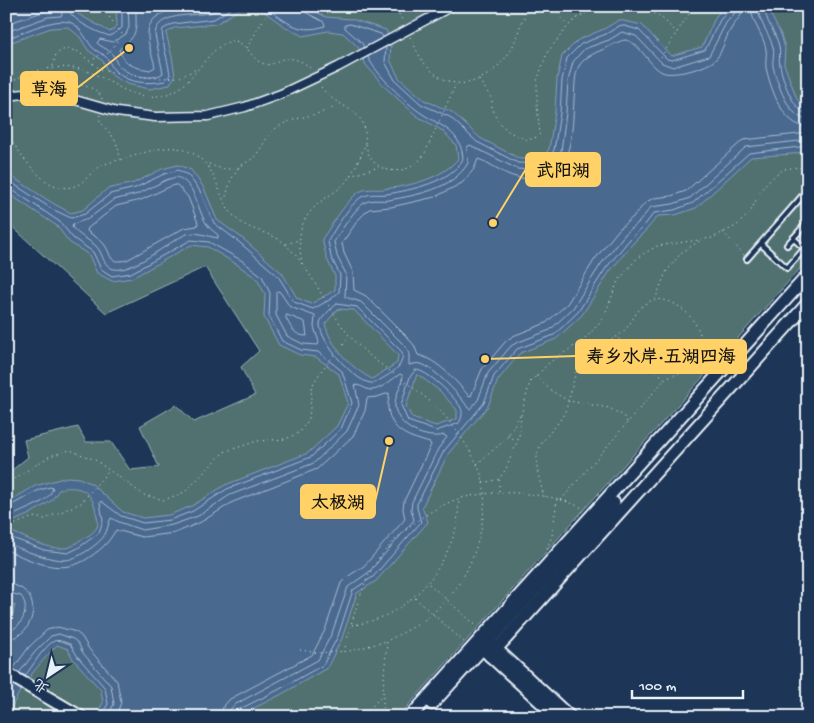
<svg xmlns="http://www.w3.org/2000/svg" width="814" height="723" font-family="'Gochi Hand','LXGW WenKai TC',sans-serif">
<rect width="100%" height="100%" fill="#1d3557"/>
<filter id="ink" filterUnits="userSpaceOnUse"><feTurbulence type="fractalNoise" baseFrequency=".02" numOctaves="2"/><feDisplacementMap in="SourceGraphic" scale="10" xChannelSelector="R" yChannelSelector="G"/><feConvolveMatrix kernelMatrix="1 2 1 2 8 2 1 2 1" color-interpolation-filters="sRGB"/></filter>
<g filter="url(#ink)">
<polygon fill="#517170" stroke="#9cb1b4" points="6,6 808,6 808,260 398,717 6,717 6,475 28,457 24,440 78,427 86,442 111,442 130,470 159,467 140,426 176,405 194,422 255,395 241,367 259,351 205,267 106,313 6,221"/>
<path fill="#4a698f" stroke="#899fb9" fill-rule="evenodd" d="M71,6l7,8 32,18 7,-6 -1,-17 2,-3h186l22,11 25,2 35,11 5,13 -1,17 9,18 25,22 28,12 28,26 40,21h22l7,-10 6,-37 2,-33 5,-23 16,-16 26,-11 15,-9 23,5 29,31 31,-9 14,-31 10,-10h44v7l11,22 4,13 -1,16 13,35 11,12v40l-16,3 -41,3 -55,51 -21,7 -17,1 -11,13 -13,13 -24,29 -28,44 -26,24 -36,14 -22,27 -10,26 -40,48 -26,53 6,15 -52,59 -19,12 -15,45 -15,30 -47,27 -44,22h-142l9,-14 -2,-13 -28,-31 -5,-10 -11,-4c-19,20 -38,42 -47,67l3,5h-7v-94l7,-9 2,-9 -9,-3v-99l29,-17 32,-9 12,1 13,6 31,28 20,6 26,-3 23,-9 33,-21 83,-32 29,-27 11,-23 -9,-29 -23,-17 -16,-2 -21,-10 -15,-28 1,-23 -8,-15 -19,-14 -30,-18 -17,-2 -59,33 -20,3 -15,-8 -8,-18 -20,-13 -12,-16 -51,-34v-19l48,31 17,9 12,-3 24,-21 27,-6 28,-14 16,-4 13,5 13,18 13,32 25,18 40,35 15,25 14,6 24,-14v-14l-8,-17 -5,-20c8,-11 27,-43 39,-48 6,-3 17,-1 23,-2 26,-3 57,-10 74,-30l-2,-14 -13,-14 -26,-15 -32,-29 -19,-22 -8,-18 -15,-14 -15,-2 -25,5 -16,-8 -27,-19 -17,-2 -27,17 -42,4 -8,5 6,24 3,19 -6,9 -19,4 -23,-5 -14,-8 -7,-8 -3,-7 -15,-11 -8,-13 -12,-10 -17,1 -45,16 1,-37zM338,309l16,1 44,45 -1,8 -25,16c-21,-11 -41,-32 -47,-55zM417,374l23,17 17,19v9l-21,7 -24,-8 -6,-12zM64,488c19,-2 28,5 32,24 1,5 3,10 1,15 -3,7 -12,10 -18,14 -4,3 -8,7 -14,7 -17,2 -36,-9 -51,-15l-4,-4v-4l4,-4 16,-7 21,-13 8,-11z"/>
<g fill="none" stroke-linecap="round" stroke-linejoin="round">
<g stroke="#a9bbce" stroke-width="1">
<path d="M67,6c2,14 31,27 43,30l12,-8v-22"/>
<path d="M128,6l1,21 -3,7 -13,8 -13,-3 -3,4c4,4 9,5 13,9 5,4 5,10 9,14 9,9 33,16 44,7l-8,-38c1,-23 38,-19 54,-22 5,-1 9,-4 14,-7"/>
<path d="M136,6c-1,11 3,24 -5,33 -4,4 -9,7 -12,11 7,16 14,17 31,20l5,-3c-2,-11 -8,-23 -7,-34 1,-26 40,-25 58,-27"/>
<path d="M264,6c22,15 33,29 61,20l-1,-4 -19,-10 -2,-6"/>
<path d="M736,6l-2,8 -8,9 -17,33 -36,11 -11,-4 -26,-27 -14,-4 -13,8 -25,9 -11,13 -5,19 -2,32 -5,38 -12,17 -7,3 -25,-2 -47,-24 -3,2 1,16c-15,26 -51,32 -79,37 -7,1 -17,-1 -23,2 -10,4 -26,30 -32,40l3,14 9,18 -1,23 16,5 45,45 3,7v11c4,-1 8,-2 12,-1 12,3 41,33 47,44l2,1 8,-9 10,-27 23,-27 5,-3 34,-13 23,-22 28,-44 24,-30 14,-12 12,-15 22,-3 17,-6 56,-51 62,-7"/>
<path d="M743,6c0,11 -7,14 -12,23 -6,9 -8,22 -15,30 -8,9 -44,18 -54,13 -13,-6 -23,-31 -37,-32 -5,0 -22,10 -28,12 -6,3 -14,7 -18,14 -5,9 -4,23 -5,33 -2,41 -2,90 -58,78 -13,-3 -25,-14 -38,-18l-4,10 -12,14 -27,14 -44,10 -22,2 -11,11 -16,23 2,10 9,19 1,18 12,6 40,40 8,9 4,10c20,5 37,25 50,40l3,1 11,-27 24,-28 7,-5 33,-13 21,-19 28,-45 24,-30 14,-12 13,-15 8,-4 17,-2 15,-5 57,-51 65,-7"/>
<path d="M751,6c0,17 12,27 15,43 1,7 -1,13 0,19 5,21 17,59 42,59"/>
<path d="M758,6c0,16 11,26 15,41 2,6 -1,13 0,19 4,17 16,53 35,54"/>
<path d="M765,6c-1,15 11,26 14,40 2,6 -1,13 1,19 2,13 13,47 28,49"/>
<polyline points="6,24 52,9 53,6"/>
<polyline points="6,32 48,17 61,16 62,14 61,6"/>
<path d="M6,39c17,-6 45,-21 63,-17 11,3 16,16 23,25 4,5 11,6 15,11 3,4 4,9 8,13 13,13 34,13 50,10l5,-6c-1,-11 -10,-39 -7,-46l10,-5 41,-5 21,-13"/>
<polyline points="364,47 362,43 345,28 345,25 350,24 381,34 383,37"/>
<polyline points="386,47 385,62 395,80 421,104 450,117 477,142 518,163 543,164 547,162 554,150 560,113 562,80 567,58 581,44 606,34 621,25 639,30 667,59 672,60 705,50 720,20 728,11 729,6"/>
<path d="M177,177c21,7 19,35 32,50 2,3 6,5 9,8v3c-9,-1 -21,-7 -31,-4 -17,6 -58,43 -76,34 -9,-5 -8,-15 -15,-22 -8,-7 -17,-10 -24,-19l1,-3 15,-5 25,-19 25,-6 28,-14z"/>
<path d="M6,179l46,30 19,9 14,-4 25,-20 25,-6 29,-14 14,-4 10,5 12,16 14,32 25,19 39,34 16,26 19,7 18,-10 8,-7 1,-17 -9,-18 -3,-16c6,-11 25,-42 36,-45 7,-3 16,-1 23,-2 24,-4 64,-12 76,-35 -2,-28 -21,-32 -42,-46 -14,-9 -47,-41 -53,-56"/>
<path d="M177,185l11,12 10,26 -1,3 -13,2 -57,32c-20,4 -14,-4 -23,-16 -5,-6 -12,-9 -17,-13l1,-3 28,-22 25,-6 28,-13z"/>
<polyline points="6,188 11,189 60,222 73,238 93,252 101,269 112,276 131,273 191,240 209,242 241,260 262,276 270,293 269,316 282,341 301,350 318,352 342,371 352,403 341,429 311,457 227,489 193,511 170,520 143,523 121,516 101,501 100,503 103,520 99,533 78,548 68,553 44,550 12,538 6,532"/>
<polygon points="278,291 280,292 290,307 315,316 314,327 319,342 318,345 303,344 287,336 276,315 276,293"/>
<path d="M337,304l20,3 45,45c3,17 -15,23 -27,31 -17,4 -56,-42 -55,-59 0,-6 12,-16 17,-20z"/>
<path d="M287,315l18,7 2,14c-12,0 -16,-8 -21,-18z"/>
<path d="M416,370c11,0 39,27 45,38 2,4 1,10 -2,15l-23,8 -28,-10 -7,-16 9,-28z"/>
<path d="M6,507l4,-1 27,-15 13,-4 3,1c-6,19 -34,20 -47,33"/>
<path d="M6,542c14,8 43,18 59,18 11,0 34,-16 39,-24 4,-6 4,-13 7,-18l8,4 23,8 30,-5 26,-9 32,-21 84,-32 33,-32 12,-26 -4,-20c6,0 10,4 15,5 10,1 22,-11 30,-16l2,1 1,2c-2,9 -9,21 -8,30 3,21 31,33 49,28l3,2 -9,12 -26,53 -1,7 3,11 -45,52 -21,15 -16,46 -14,27 -84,45 -4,5 -1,7"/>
<path d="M6,550c29,12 56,27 84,7 14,-10 17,-13 26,-27l26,7 33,-4 26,-11 32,-20 84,-33 36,-33 12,-25 2,-13 10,-1 12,-4c1,5 -2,9 -1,15 3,25 22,29 42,35l1,2 -27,56 -1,8 2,10 -41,47 -17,11 -6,6 -16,47 -13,25 -82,44 -7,8 -2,10"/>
<path d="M6,584c40,2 31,54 0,55"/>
<path d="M6,592l15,4c10,12 1,34 -15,35"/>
<polyline points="13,669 29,647 47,630 58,627 76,632 82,637 89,649 117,681 121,702 116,717"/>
<polyline points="19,673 35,652 51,636 59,634 73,639 78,643 83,653 111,686 114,704 107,717"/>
<path d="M25,676c7,-9 19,-30 29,-35 5,-2 12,2 16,3l8,13 27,31 3,16 -8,13"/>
<polyline points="235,717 238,710 278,690 323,665 338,636 353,590 373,577 421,522 417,508 417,504 444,451 484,403 494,376 517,349 554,335 578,312 606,268 630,239 644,226 654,213 674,210 693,203 749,153 808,146"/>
</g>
<g stroke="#e8f1f8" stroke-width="8">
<g id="lane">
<polyline points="793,238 805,249"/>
<polyline points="761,244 787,268 808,245"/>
<polyline points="787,245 805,225 808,228"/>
<polyline points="747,259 804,194"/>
</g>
</g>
<g stroke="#e8f1f8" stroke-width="11">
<polyline id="street" points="6,96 24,94 68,98 117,112 155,117 208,116 245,107 281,94 338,67 452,6"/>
</g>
<g stroke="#e8f1f8" stroke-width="15">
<g id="secondary">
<polyline points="492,645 570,717"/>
<polyline points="486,652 557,717"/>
<polyline points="490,656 808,303"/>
<polyline points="6,673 81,717"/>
<polyline points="432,704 614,503"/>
<polyline points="410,717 808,275"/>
</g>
</g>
<g stroke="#e8f1f8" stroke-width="1" stroke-dasharray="1 4" stroke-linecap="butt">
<polyline points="393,6 397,10 403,22"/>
<polyline points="552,6 567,25"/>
<polyline points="641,6 661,17 677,33"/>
<polyline points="67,8 70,6"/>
<path d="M410,37c5,9 9,20 15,27 28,33 62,20 84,-11 7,-10 9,-24 15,-35 2,-4 7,-8 10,-12"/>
<polyline points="247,48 271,6"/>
<polyline points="661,57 694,6"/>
<polyline points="93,64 95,57 109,53 122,34 101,6"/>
<polyline points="479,80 492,99 492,108 498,121 509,132 528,140 537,137 540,134 537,106 537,81 547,53 568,26 578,17 600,6"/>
<path d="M6,84c8,-2 14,-8 21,-10 13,-5 32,-8 46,-6 35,4 52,35 90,27 34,-7 37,-45 71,-55 3,2 7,3 10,6 7,6 11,16 21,18 6,2 10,-2 15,-4 11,-4 26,1 32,11"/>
<path d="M102,99c-8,-22 -43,-7 -50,-30l4,-15 9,-5 12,2 23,18 30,7 30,2 20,-1 17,-8"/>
<path d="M100,115l-1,4c11,18 18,16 21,40"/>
<path d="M6,136l4,2c13,20 37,58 65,48 11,-4 17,-16 27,-21 8,-3 17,-5 25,-7 21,-6 42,-16 63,-6 30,14 25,46 46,66 13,14 35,13 49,26 24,22 40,60 60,86 26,35 69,52 98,84 13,14 34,45 39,63 8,32 -5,81 -24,108 -7,10 -17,20 -26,29 -12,11 -31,19 -45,27l-4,49v27"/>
<path d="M366,144c3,30 40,36 58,11l32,-71"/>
<path d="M209,164c10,5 18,6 29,4l-8,14 -5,18"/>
<path d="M238,168c5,-4 12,-7 16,-11 8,-8 12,-21 21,-28 20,-15 45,-11 64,-25"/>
<polyline points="350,176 379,167"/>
<polyline points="723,232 744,255"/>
<polyline points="286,244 299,240"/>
<path d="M302,264c-2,-13 -4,-26 0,-38 6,-18 24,-28 38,-38 8,-5 25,-37 25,-46 1,-4 0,-12 -1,-16 -6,-19 -33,-21 -44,-41"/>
<polyline points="655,300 666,272 682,252 701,240"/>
<polyline points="536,376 553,392 569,401 609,408 624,416 627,422"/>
<polyline points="508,435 516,441"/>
<polyline points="477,464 506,439 520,415"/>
<polyline points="499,480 499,491"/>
<polyline points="483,483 499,479 506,469 519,437 521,415 530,382 550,362 585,339 603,319 618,281 638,257 657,246 712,238 736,226 750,213 760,192 768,181 784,169 798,167 808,170"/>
<polyline points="6,484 50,456 70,450 95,460 144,495 164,500 185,492 224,452 257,441 286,439 300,432 309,419 312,386 321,371 349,337"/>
<path d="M544,497c-3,-14 -10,-30 -6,-45 4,-14 17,-23 24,-35 11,-18 8,-43 23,-60 13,-12 33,-17 43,-31 8,-11 12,-23 26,-26 27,-5 60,36 43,59 -8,11 -20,15 -32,20"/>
<polyline points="561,500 665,379 617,337"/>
<polyline points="6,528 33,517 45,519 81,503 109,470"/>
<polyline points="547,549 552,536 557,499"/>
<polyline points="429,584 479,628"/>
<polyline points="415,598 464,642"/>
<path d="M352,625c51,-6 89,-47 103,-94 3,-9 3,-21 4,-30"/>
<polyline points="300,650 318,653 350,651 387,641"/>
<path d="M344,652c6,-25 13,-50 23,-73 16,-34 49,-62 83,-77 18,-8 48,-10 67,-9 23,2 47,5 67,16"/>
<polyline points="342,717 368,711"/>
<polyline points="363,717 382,695"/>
<polyline points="377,717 382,711"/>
</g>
<use href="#lane" stroke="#1d3557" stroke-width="4"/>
<use href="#street" stroke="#1d3557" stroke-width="8"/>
<use href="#secondary" stroke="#1d3557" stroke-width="11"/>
</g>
</g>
<path fill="none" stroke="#ffd166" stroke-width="2" d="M129 48L77 88M493 223L526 169M485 359L576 356M389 441L375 502"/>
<g fill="#ffd166" stroke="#1d3557" stroke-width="2">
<circle cx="129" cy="48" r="5"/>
<circle cx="493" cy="223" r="5"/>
<circle cx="485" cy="359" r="5"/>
<circle cx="389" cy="441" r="5"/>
</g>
<g fill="#ffd166" stroke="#ffd166" stroke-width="2">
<rect x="21" y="72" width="56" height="33" rx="5"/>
<rect x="526" y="153" width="74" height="33" rx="5"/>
<rect x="576" y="340" width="170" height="33" rx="5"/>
<rect x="301" y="485" width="74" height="33" rx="5"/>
</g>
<g font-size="18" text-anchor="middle" font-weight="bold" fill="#111">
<text x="49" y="95">草海</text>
<text x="563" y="176">武阳湖</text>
<text x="661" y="362">寿乡水岸·五湖四海</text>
<text x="338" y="508">太极湖</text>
</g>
<rect width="814" height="723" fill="none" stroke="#1d3557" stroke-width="25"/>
<rect x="12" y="12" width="789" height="698" fill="none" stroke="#e8f1f8" stroke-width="2" filter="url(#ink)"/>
<g transform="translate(48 676) rotate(215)" stroke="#1d3557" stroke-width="4" paint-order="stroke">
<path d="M0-4L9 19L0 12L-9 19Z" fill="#e8f1f8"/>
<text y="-8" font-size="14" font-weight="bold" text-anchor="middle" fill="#e8f1f8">北</text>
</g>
<path d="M632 690v8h111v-8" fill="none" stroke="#e8f1f8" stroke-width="2.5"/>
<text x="639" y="690" font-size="15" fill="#e8f1f8" stroke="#1d3557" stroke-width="4" paint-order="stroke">100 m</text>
</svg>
